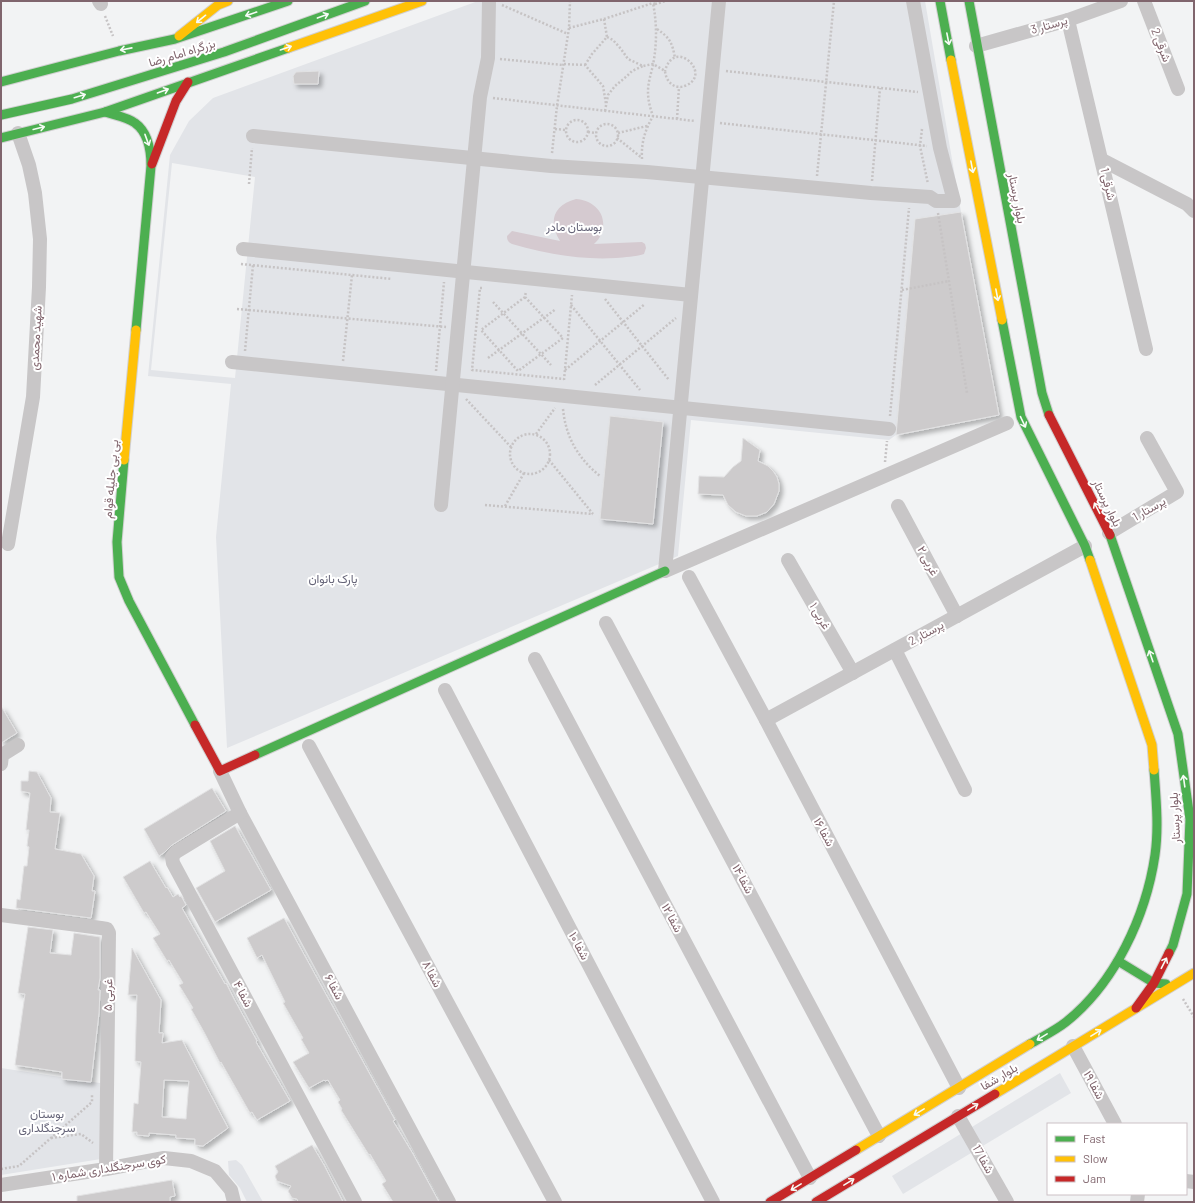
<svg xmlns="http://www.w3.org/2000/svg" width="1195" height="1203" font-family="Barlow,Vazirmatn,sans-serif">
<defs>
<filter id="shadow"><feDropShadow dx="3.5" dy="3.5" stdDeviation="2" flood-color="#0004"/></filter>
</defs>
<rect width="100%" height="100%" fill="#f2f3f4"/>
<g fill="#e2e4e8" fill-rule="evenodd">
<path d="M478,1h447l36,211 -46,7 -19,216 -7,5 -198,-20 -13,136 -451,192 -11,-211 15,-153 -83,-8 22,-221 19,-34 24,-23zM172,163l83,14 -20,201 -84,-8z"/>
<polygon points="1,1068 100,1083 101,1159 1,1175"/>
<polygon points="1060,1073 1071,1093 903,1194 892,1176"/>
<polygon points="236,1160 242,1165 263,1202 247,1202 240,1188 229,1175 228,1161"/>
</g>
<path fill="#d5cad0" d="M576,199c18,1 33,16 25,35 -1,4 -4,7 -7,10l48,-2 3,2 1,4 -2,6c-9,3 -19,3 -28,4 -36,2 -70,-4 -104,-14 -4,-2 -5,-4 -5,-8l5,-5 48,10c-12,-19 -7,-36 16,-42z"/>
<g fill="#cdcbcc" stroke="#e2e2e3" fill-rule="evenodd" filter="url(#shadow)">
<polygon points="319,71 318,84 294,84 293,76 296,72"/>
<polygon points="961,212 999,415 896,435 915,219"/>
<polygon points="610,416 663,422 653,524 600,519"/>
<polygon points="743,438 760,450 758,461 768,466 773,471 777,477 779,484 779,491 774,504 767,512 757,516 746,516 736,512 728,505 723,495 698,494 699,476 724,477 733,467 741,461"/>
<polygon points="1,706 17,733 1,743"/>
<polygon points="29,771 37,772 51,798 50,812 60,813 55,849 81,854 94,876 92,891 95,891 91,918 16,908 17,899 20,900 24,866 27,866 29,847 27,846 29,830 26,830 30,793 21,791 21,781 28,781"/>
<polygon points="212,788 226,811 172,845 165,852 159,856 144,829"/>
<polygon points="235,826 271,890 215,922 196,888 225,871 210,841"/>
<polygon points="150,861 166,888 167,887 173,897 178,894 180,897 181,896 186,905 182,908 225,984 226,983 234,999 257,1041 256,1042 290,1101 257,1120 252,1112 250,1113 221,1062 220,1063 204,1032 191,1009 193,1008 179,985 183,983 169,960 167,961 153,938 160,934 146,912 144,913 123,877"/>
<polygon points="284,918 395,1120 393,1121 413,1154 439,1202 393,1202 382,1184 386,1181 370,1154 369,1155 341,1110 342,1109 338,1102 340,1100 328,1080 325,1081 324,1080 309,1088 293,1062 309,1053 301,1039 303,1038 283,1003 285,1002 262,955 257,958 247,938"/>
<polygon points="28,927 53,930 50,953 71,955 74,933 100,937 100,978 98,990 100,990 99,1013 91,1082 62,1079 62,1072 15,1065 25,994 18,993"/>
<path d="M132,948l29,52 -2,33h4l-1,10 20,-3 46,88 -25,18 -8,-1v-6l-19,-1v-3l-27,-2v3l-12,-1v-3h-5l2,-29 4,1 3,-42 -6,-1 2,-66h-9zM164,1080l25,1 -3,38 -24,-2z"/>
<polygon points="312,1145 324,1165 343,1202 298,1202 297,1199 292,1198 288,1191 291,1186 277,1181 275,1176 278,1172 275,1166"/>
<polygon points="172,1180 175,1196 170,1197 170,1202 77,1202 77,1196"/>
</g>
<g fill="none" stroke-linecap="round" stroke-linejoin="round">
<g stroke="#d1d0d1" stroke-width="11">
<g id="fast">
<polyline points="940,1 951,60"/>
<polyline points="969,1 1042,393 1049,415"/>
<polyline points="1,82 119,51 175,39 288,1"/>
<path d="M105,112c9,3 22,5 30,11 14,10 16,28 16,43l-15,164"/>
<polyline points="1,115 72,99 224,52 365,1"/>
<polyline points="1,138 105,112 288,48"/>
<polyline points="1002,320 1021,417 1085,546 1090,560"/>
<polyline points="124,460 117,542 119,577 129,601 195,725"/>
<polyline points="1110,535 1178,734 1190,819 1187,894 1173,945 1169,953"/>
<polyline points="255,755 665,571"/>
<polyline points="1118,961 1154,983 1166,984"/>
<path d="M1030,1044c12,-7 26,-14 36,-22 49,-39 80,-106 89,-167 4,-28 1,-57 -1,-85"/>
</g>
</g>
<g stroke="#d1d0d1" stroke-width="11">
<g id="slow">
<polyline points="179,36 218,5 228,1"/>
<polyline points="288,48 422,1"/>
<polyline points="951,60 1002,320"/>
<polyline points="124,460 136,330"/>
<polyline points="1090,560 1152,745 1154,770"/>
<polyline points="995,1094 1194,973"/>
<polyline points="856,1150 1030,1044"/>
</g>
</g>
<g stroke="#d1d0d1" stroke-width="11">
<g id="jam">
<polyline points="152,164 176,101 188,82"/>
<polyline points="1049,415 1110,535"/>
<polyline points="195,725 220,771 255,755"/>
<polyline points="1136,1008 1154,983 1169,953"/>
<polyline points="770,1202 856,1150"/>
<polyline points="816,1202 995,1094"/>
</g>
</g>
<g stroke="#c6c3c4" stroke-width="2.5" stroke-dasharray="2 2" stroke-linecap="butt">
<polyline points="655,4 666,1"/>
<polyline points="502,5 568,34"/>
<polyline points="105,16 113,36"/>
<polyline points="569,28 604,19 653,3"/>
<path d="M657,29c13,9 15,13 18,29"/>
<path d="M607,37l6,3 8,9 7,10 15,7 10,-2 12,7c1,11 10,20 22,14 25,-12 -13,-48 -22,-14"/>
<polyline points="500,59 563,65"/>
<polyline points="564,64 585,65 603,86 606,104"/>
<polyline points="585,65 592,54 607,37 604,19"/>
<polyline points="726,71 918,92"/>
<polyline points="493,98 695,121"/>
<polyline points="605,111 608,95 615,86 627,76 632,71 643,66"/>
<polyline points="677,119 679,87"/>
<circle cx="577" cy="131" r="11"/>
<polyline points="720,123 927,146"/>
<circle cx="607" cy="135" r="11"/>
<polyline points="555,129 566,130"/>
<polyline points="922,129 920,146 928,184"/>
<polyline points="588,132 596,133"/>
<polyline points="618,133 647,126"/>
<polyline points="617,138 642,158"/>
<polyline points="552,153 557,106 569,28 570,1"/>
<path d="M642,159c-1,-16 3,-29 11,-43 -3,-8 -5,-16 -5,-24 0,-10 3,-18 5,-27 4,-21 4,-41 0,-62l2,1 -1,-3"/>
<polyline points="817,176 834,1"/>
<polyline points="872,181 880,88"/>
<polyline points="249,184 252,148"/>
<polyline points="938,213 967,393"/>
<polyline points="241,264 392,279"/>
<polyline points="482,288 480,288 472,370 564,379"/>
<polyline points="902,290 949,281"/>
<polyline points="525,297 563,338 518,371 481,330 525,297 526,291"/>
<polyline points="605,299 669,380"/>
<polyline points="493,302 551,365"/>
<polyline points="571,305 640,390"/>
<polyline points="237,309 446,327"/>
<polyline points="245,351 253,265"/>
<polyline points="488,358 556,309"/>
<polyline points="343,361 352,275"/>
<polyline points="565,370 645,304"/>
<polyline points="436,371 444,282"/>
<polyline points="564,380 572,295"/>
<polyline points="595,385 676,318"/>
<polyline points="466,399 511,447"/>
<path d="M563,409c3,29 15,49 37,67"/>
<polyline points="890,416 909,208"/>
<circle cx="530" cy="454" r="20"/>
<polyline points="536,434 555,408"/>
<polyline points="549,460 593,514"/>
<polyline points="885,462 887,441"/>
<polyline points="485,505 593,514"/>
<polyline points="505,506 524,473"/>
<polyline points="1183,999 1194,1017"/>
<polyline points="51,1138 81,1134 93,1143"/>
<polyline points="1,1169 19,1166 92,1102 92,1095"/>
</g>
<g stroke="#c8c6c7" stroke-width="14">
<polyline points="99,1 101,4"/>
<polyline points="719,1 665,571 1007,423"/>
<polyline points="1144,1 1178,89"/>
<polyline points="1068,20 1146,349"/>
<polyline points="976,46 1068,20 1121,1"/>
<polyline points="253,136 551,166 647,172 871,193 930,197 936,201 954,201 940,148 913,1"/>
<polyline points="1102,160 1187,204 1194,211"/>
<polyline points="243,249 691,295"/>
<polyline points="232,362 889,429"/>
<polyline points="441,505 480,97 488,58 489,1"/>
<polyline points="898,506 957,616"/>
<polyline points="1109,533 1177,492 1147,438"/>
<polyline points="8,544 33,397 39,287 40,239 35,193 29,165 18,133"/>
<polyline points="788,560 853,673"/>
<polyline points="689,577 766,720 959,1088"/>
<polyline points="606,623 879,1136"/>
<polyline points="895,650 965,790"/>
<polyline points="535,659 810,1178"/>
<polyline points="445,690 713,1202"/>
<polyline points="766,720 1085,546"/>
<polyline points="309,746 555,1202"/>
<polyline points="1,764 2,755 18,745"/>
<polyline points="220,771 240,813 449,1202"/>
<polyline points="240,813 176,852 172,857 173,863 355,1202"/>
<polyline points="1,915 101,928 107,929 109,933 106,1169"/>
<polyline points="1073,1046 1115,1124"/>
<polyline points="958,1116 1007,1202"/>
<polyline points="1186,1181 1194,1182"/>
<polyline points="1,1185 106,1169 164,1158 191,1161 215,1171 231,1190 234,1202"/>
<polyline points="1137,1202 1138,1194"/>
</g>
<use href="#fast" stroke="#4caf50" stroke-width="9"/>
<use href="#slow" stroke="#ffc107" stroke-width="9"/>
<use href="#jam" stroke="#c62828" stroke-width="9"/>
</g>
<defs><path id="oneway-shaft" d="M-6 0H5M1.5-3L5.5 0L1.5 3" fill="none" stroke-width="1.6" stroke-linecap="round" stroke-linejoin="round"/></defs>
<g stroke="#f6fbf6">
<use href="#oneway-shaft" transform="translate(251 14) rotate(161)"/>
<use href="#oneway-shaft" transform="translate(323 16) rotate(-20)"/>
<use href="#oneway-shaft" transform="translate(201 19) rotate(141)"/>
<use href="#oneway-shaft" transform="translate(948 39) rotate(79)"/>
<use href="#oneway-shaft" transform="translate(286 48) rotate(-19)"/>
<use href="#oneway-shaft" transform="translate(126 49) rotate(169)"/>
<use href="#oneway-shaft" transform="translate(163 91) rotate(-20)"/>
<use href="#oneway-shaft" transform="translate(80 96) rotate(-17)"/>
<use href="#oneway-shaft" transform="translate(39 128) rotate(-14)"/>
<use href="#oneway-shaft" transform="translate(147 140) rotate(70)"/>
<use href="#oneway-shaft" transform="translate(972 167) rotate(79)"/>
<use href="#oneway-shaft" transform="translate(997 295) rotate(79)"/>
<use href="#oneway-shaft" transform="translate(1023 422) rotate(65)"/>
<use href="#oneway-shaft" transform="translate(1097 508) rotate(-117)"/>
<use href="#oneway-shaft" transform="translate(1151 656) rotate(-109)"/>
<use href="#oneway-shaft" transform="translate(1184 781) rotate(-98)"/>
<use href="#oneway-shaft" transform="translate(1164 963) rotate(-63)"/>
<use href="#oneway-shaft" transform="translate(1096 1033) rotate(-31)"/>
<use href="#oneway-shaft" transform="translate(1042 1037) rotate(149)"/>
<use href="#oneway-shaft" transform="translate(973 1107) rotate(-31)"/>
<use href="#oneway-shaft" transform="translate(919 1112) rotate(149)"/>
<use href="#oneway-shaft" transform="translate(849 1182) rotate(-31)"/>
<use href="#oneway-shaft" transform="translate(796 1187) rotate(149)"/>
</g>
<g text-anchor="middle" stroke-width="4" stroke-linejoin="round" paint-order="stroke">
<g font-size="12" fill="#80656d" stroke="#fff">
<text transform="translate(1049 25) rotate(-16)" y="4">پرستار 3</text>
<text transform="translate(1161 45) rotate(69)" y="4">شرقی 2</text>
<text transform="translate(182 53) rotate(-17)" y="4">بزرگراه امام رضا</text>
<text transform="translate(1108 184) rotate(77)" y="4">شرقی 1</text>
<text transform="translate(1017 198) rotate(79)" y="4">بلوار پرستار</text>
<text transform="translate(36 338) rotate(-87)" y="4">شهید محمدی</text>
<text transform="translate(111 479) rotate(-85)" y="4">بی بی جلیله قوام</text>
<text transform="translate(1107 503) rotate(64)" y="4">بلوار پرستار</text>
<text transform="translate(1149 509) rotate(-30)" y="4">پرستار 1</text>
<text transform="translate(928 561) rotate(62)" y="4">۲ غربی</text>
<text transform="translate(820 616) rotate(60)" y="4">۱ غربی</text>
<text transform="translate(926 633) rotate(-29)" y="4">پرستار 2</text>
<text transform="translate(1175 818) rotate(-93)" y="4">بلوار پرستار</text>
<text transform="translate(824 832) rotate(62)" y="4">شفا ۱۶</text>
<text transform="translate(743 879) rotate(62)" y="4">شفا ۱۴</text>
<text transform="translate(672 918) rotate(62)" y="4">شفا ۱۲</text>
<text transform="translate(579 946) rotate(62)" y="4">شفا ۱۰</text>
<text transform="translate(432 974) rotate(62)" y="4">شفا ۸</text>
<text transform="translate(334 987) rotate(62)" y="4">شفا ۶</text>
<text transform="translate(243 994) rotate(62)" y="4">شفا ۴</text>
<text transform="translate(108 995) rotate(-89)" y="4">غربی ۵</text>
<text transform="translate(999 1077) rotate(-31)" y="4">بلوار شفا</text>
<text transform="translate(1094 1085) rotate(62)" y="4">شفا ۱۹</text>
<text transform="translate(983 1159) rotate(61)" y="4">شفا 17</text>
<text transform="translate(109 1168) rotate(-9)" y="4">کوی سرجنگلداری شماره ۱</text>
</g>
<g font-size="12" fill="#656478" stroke="#fff">
<text x="574" y="231">بوستان مادر</text>
<text x="333" y="583">پارک بانوان</text>
<text x="47" y="1118">بوستان<tspan x="47" dy="14">سرجنگلداری</tspan></text>
</g>
</g>
<rect width="1195" height="1203" fill="none" stroke="#80656d" stroke-width="4"/>
<rect x="1047" y="1123" width="140" height="72" fill="#ffffff" stroke="#ccc1c5"/>
<rect x="1055" y="1136" width="20" height="6" fill="#4caf50" stroke="#ccc1c5"/>
<text x="1083" y="1143" font-size="12" fill="#80656d">Fast</text>
<rect x="1055" y="1156" width="20" height="6" fill="#ffc107" stroke="#ccc1c5"/>
<text x="1083" y="1163" font-size="12" fill="#80656d">Slow</text>
<rect x="1055" y="1176" width="20" height="6" fill="#c62828" stroke="#ccc1c5"/>
<text x="1083" y="1183" font-size="12" fill="#80656d">Jam</text>
</svg>
